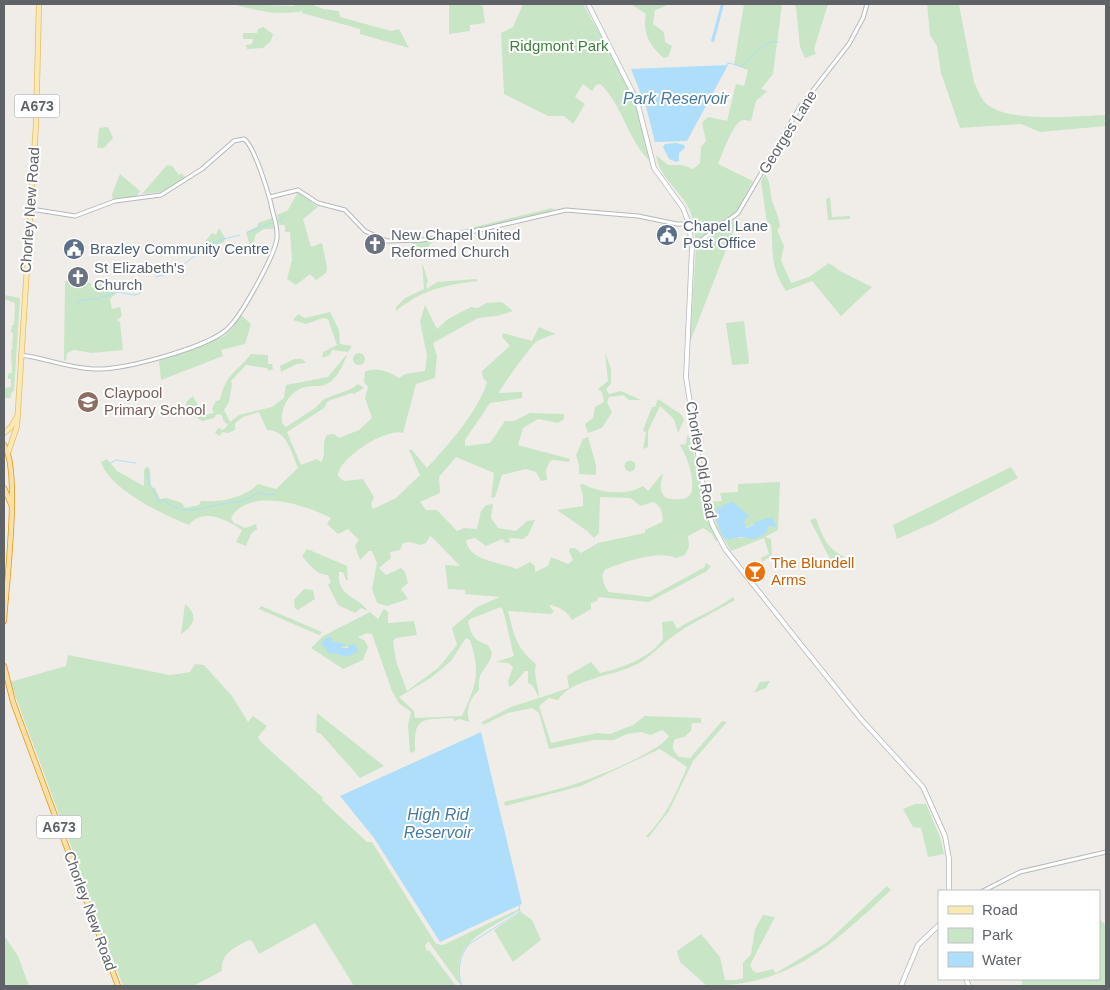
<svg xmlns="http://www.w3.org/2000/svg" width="1110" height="990" font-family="Arial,sans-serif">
<rect width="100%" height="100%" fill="#f0ede8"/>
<g fill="#c8e5c6" fill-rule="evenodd">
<path d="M232,4l62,2 2,-2h15l12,5 16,2 1,6 51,14 8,-2 10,19 -49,-14v-5l-58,-16v-2c-24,5 -48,-1 -70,-7z"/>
<polygon points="449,4 479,4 483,7 485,23 470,25 470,31 449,34"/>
<path d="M523,4h60l47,84 10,31 10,42c-22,-20 -27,-56 -50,-77l-4,1 -4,6 -9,-7 -8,13 10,7 -12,20 -9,-8h-16l-44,-22 -3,-61 12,-6z"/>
<path d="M631,4h34l1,2 -11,4 -2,14 11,8 1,10 7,4 -4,11 -4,1c-14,-12 -22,-25 -18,-44z"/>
<path d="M744,4h38l-9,70 -12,15 6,2 -11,10 -5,20c-1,0 -7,-1 -8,-1 -10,2 -21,35 -25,44l35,17 -18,34 -40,27c0,-12 -1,-24 -7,-35 -10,-19 -29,-30 -32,-52l12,10h14l11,4 7,-6 1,-16 5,-6 -4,-18 6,-6 19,4 9,-37 8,2 4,-16 -14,-5z"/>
<polygon points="793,4 828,4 814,49 816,54 805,58 800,47 796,7"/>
<path d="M927,4l32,1 15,77c4,8 7,18 14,23 23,18 90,11 118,10v11l-66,6 -19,-8 -61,4 -19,-55 -4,-27 -7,-11z"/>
<polygon points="263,27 273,34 271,41 263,48 247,49 246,45 252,44 253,39 243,39 243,33 257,33 258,29"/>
<polygon points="108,127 113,138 104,148 97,148 99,128"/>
<polygon points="167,165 172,166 179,175 181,173 186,178 162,192 142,194"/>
<polygon points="120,174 140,191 136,197 113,200 112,194"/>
<path d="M765,174c7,10 4,21 9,32 3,7 5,13 6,21l-3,3 7,16 -3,14 10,23 18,-6 20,-14 11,8 32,16 -31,29 -29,-35 -26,10c-17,-25 -12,-39 -15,-67l-4,-1 -6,-42z"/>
<polygon points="298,192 318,207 303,219 311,247 322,243 327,267 326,273 316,280 310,274 296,285 287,279 292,260 290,232 285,232 285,225 279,225 277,215 288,210"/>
<polygon points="830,197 832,217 850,216 850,219 828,220 826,199"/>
<polygon points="552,208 554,210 526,219 433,237"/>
<polygon points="272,218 274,229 264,229 256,234 251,249 246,232 257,227 258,223"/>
<polygon points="734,219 737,222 690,342 696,246"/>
<polygon points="219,228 225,238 224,242 210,250 203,251 202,245 212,233 216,235"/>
<polygon points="455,236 455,239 432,242 420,258 412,241"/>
<path d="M422,262l6,19 -2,4 1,4 10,-7 39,-3 2,2c-33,4 -55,8 -82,30v-4l9,-9 19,-9z"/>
<polygon points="65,281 91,283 91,288 107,281 118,291 110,299 112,309 120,307 122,316 117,320 120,322 123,350 92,353 74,350 67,353 66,361 64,360"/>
<polygon points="4,295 20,298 14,391 12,392 10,398 4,398 4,388 11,387 11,379 8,379 8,374 12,373 11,350 12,350 13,333 11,332 12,325 14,325 15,303 4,299"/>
<path d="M502,302l11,9 -17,5 -18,2 -45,25 4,13 -2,22 -19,6 -13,49c-16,-6 -66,26 -65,43l6,5 19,-2 11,18 -3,7 2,5 23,-11 24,-23 -11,-25h3l15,18c21,-23 51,-56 60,-86l-4,-4 -1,-7 28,-25 -8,-9 1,-4 29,8 7,-14 17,7c-7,2 -18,5 -22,10 -6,6 -33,43 -35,49l23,-1v6l-32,5 -25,37v6l25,-3 15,-22h9l16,-8 34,1v5l-6,4 -20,-4 -15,9 -5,17 52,14 -1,3 -15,-2 -4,1 -4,9 1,10 -6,1 -5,-9 -10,-3 -24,6 -7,22 -4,1 3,-25 -38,-16 -17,20 1,16 -20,9 6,8h11l20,21 7,-3 13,1 4,-18 5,-6 7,-1 -2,14 7,10 18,3 11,-10 8,-1 -7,15 -5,4 -14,-1 1,4 -4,1 -4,-4 -16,7 -11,-8 -9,2c2,21 34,22 51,29l13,-7 5,4v6l13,-6 3,-9 17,7 5,-4 -4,-9 1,-3h5l6,5 17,-10 47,-10v-3l17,-8c2,-7 -1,-17 -9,-20l-12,4 -11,-8 -30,-1 -1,36 -5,5 -7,-7 -30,-21 26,-4v-10l-3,-11 3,-1c15,9 45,12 60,2l5,5 15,-18c-2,10 -5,18 3,25 7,1 17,3 23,-2 9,-8 -2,-44 -10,-51l7,-1 1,-8 3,1 20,87 7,16 -1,2 -4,-8 -9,-6 -15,8 1,11 -4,8 -9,3c-19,-8 -51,4 -70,11 -7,6 -2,17 3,23l41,5 55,-30v-4l6,3 -4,5 -58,31 -51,-5 -1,4 -6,2v6l-19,11c-4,-8 -13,-14 -23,-15l5,7 -3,2 -43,-3c6,24 8,37 28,53 -3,13 3,22 3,34l30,-10 -2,-12 24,-14 9,11c22,-5 50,-15 63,-34l-1,-17 11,-1 4,8c18,-12 39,-19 56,-32l2,3c-22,13 -47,24 -67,40 -12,10 -22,21 -37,27 -21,9 -61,13 -73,33l-9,-2 -10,8 12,37 46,-10 13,1 23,-9 12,-9 56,2v5h-9l-1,8 -7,6 -9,2c-4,9 -2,11 4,18l11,1 32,-37 5,1 -34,39 -24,50 -21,27 -2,-2c20,-19 30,-43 41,-69l-27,-18 -79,37 -76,20 -1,-4c23,-6 48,-10 71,-18 19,-6 85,-32 94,-48l-7,-6 -11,5 -10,-3 -14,2 -13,6h-20l-45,9 -10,-36 -7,-5 -24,5 -25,12 -1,-3 29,-15 28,-9 -6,-12 -5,-3v-12h-3l-12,14 -4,2 -1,-6 5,-14 -5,-4 -12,-1 18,-6c-3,-9 -9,-45 -13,-49l-31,12 -2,3c4,15 6,18 20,23l4,8c-3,17 -15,15 -13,37 -8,7 -15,22 -9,32l-11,-3 -4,2 -3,-3c-31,2 -38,-2 -37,33l-5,2 -2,-28 3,-13 -12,-9 -7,-12 -20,-57 -5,-1 -9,4 7,4 3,6 -5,13 -20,9 -32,-21 12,-12 47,-24 8,7 6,-10 4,3v11l26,-2 3,14 -21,3 -3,3 3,20 11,30 31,-23 19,-23 -5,-17 25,-21 23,-10 -35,-3v-4l-17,-1 -3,-24 15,1 -27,-28 -3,-2 -4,7 -6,2 -10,-3 -7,1 -3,7 -10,2 1,6 -12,10 7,7 15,-7 4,4 3,11 -7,6 7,10 -21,7 -10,-3 -5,-14 5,-26 -5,-12h-3l-9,9 -5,-14 4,-6 -11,-11 -10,5 -11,-10 4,-6c-25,-13 -82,-32 -100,0l3,5 11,5 11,-4 1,5 -6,5 -5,12 -10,-4 6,-12c-15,-10 -39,-23 -53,-5 -27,-11 -79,-35 -88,-63l6,-3 10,12 27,15v-16l3,-4 3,4 1,17 4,1 5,11 7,-1 15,5 3,5 14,-3 2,-4c20,1 43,-3 57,-17l18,5 22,-21c-7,-16 -11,-38 -31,-38l-8,-18 -16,5 -8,6v7l-7,3 -6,-1 -2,4 -5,-3 3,-5 5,2 5,-5 -5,-5 -1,-5 -5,-1 -3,4 -12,3 -18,-12 3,-8 6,-5 10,19 11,-2 -2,-5 4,-7 4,-1c6,-27 16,-27 31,-46l17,1v9h4l1,5 -4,2 -2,-3 -21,-3 -15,16 1,3 -3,18 -5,8 6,12 9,-7 33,-8 12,-9 2,-13 42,-8 19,-23c-3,10 -11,27 -22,31 -6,2 -13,0 -19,2 -16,3 -26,21 -24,36l4,4 29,-19 9,-9 27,-10 7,-5 6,4 -10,6 -2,-1 -24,8 -4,7 -37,24 14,33 16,-6 4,3c6,-8 0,-20 6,-27l7,-1 5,4 20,-8 13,-12 -7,-20 3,-11 -4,-5 1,-10c11,-6 25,0 34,6l6,-4 20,-3 2,-15 -7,-35 5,-16 12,24 11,-10 23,-12 7,1 8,-5zM332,637v4l9,5 -2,2 11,-1 -4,10 -18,-7 -2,-3zM466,638l4,2c11,33 6,46 -8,76l-47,2 -1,-7 -15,-14 33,-20 19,-16z"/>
<polygon points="330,312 339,330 340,344 352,346 348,352 332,350 330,355 322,358 323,352 337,345 328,319 323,318 306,324 293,320 298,314 305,318"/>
<polygon points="241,315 251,324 245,344 221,350 223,356 161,380 159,361 224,336 232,329"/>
<polygon points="744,321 749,361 748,364 732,365 726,323"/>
<polygon points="605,352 611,369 611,384 606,389 609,394 621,391 641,400 629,400 623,395 609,397 607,402 612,412 602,428 588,433 585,424 593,418 595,407 604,402 602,392 598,389 608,381"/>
<circle cx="359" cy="359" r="6"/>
<polygon points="294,359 302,359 306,363 297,364 281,372 280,366"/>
<polygon points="658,399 682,415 684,420 678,433 674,419 660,406 648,431 648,447 643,449 646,433 643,430 652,407 655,407"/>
<polygon points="588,437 596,465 596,475 579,474 579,465 576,455 583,439"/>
<circle cx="630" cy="466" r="5.5"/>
<polygon points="1011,467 1018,478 933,523 897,539 893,525"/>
<path d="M780,482l-2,48 -13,7 6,2 1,16 -10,7 -1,-4 8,-4 -5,-16 -33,13 -14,-23 -7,-26 12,-1 -2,-8 18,-1v-8zM723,507l21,14 1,7 20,-8 12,8 -9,-2c-14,17 -23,9 -41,14z"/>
<path d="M816,518c6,18 11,31 29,39l-14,4 -21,-41z"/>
<path d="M307,549l40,17 1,14h-2l-3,-8h-4c-2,26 18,23 29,39l-7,-3 -6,5 -17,-8 -10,-20 3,-3 -3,-7c-12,0 -19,-11 -26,-19z"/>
<polygon points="304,589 313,590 315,599 298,610 295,608 294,600"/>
<path d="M185,604c14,11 9,22 -4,30z"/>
<polygon points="261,606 322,632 319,635 259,609"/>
<path d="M68,655l102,20 20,-3 5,-8 9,1 28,31 16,26 5,-6 14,10 -9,11 3,5 62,56 -1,2 45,42h5l64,102 7,1 76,-36 1,1c-33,21 -71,31 -59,76l-33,-45 -3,5 2,5 2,-1 27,36h-102l-39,-63 -56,31 -7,-13 -3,-1c-14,7 -29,14 -27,31l-29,15h-70l-113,-304 56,-16z"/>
<polygon points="770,681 766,688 754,693 760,682"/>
<polygon points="317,713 384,766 360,778 321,734 316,732"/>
<polygon points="915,804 926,804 940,837 944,854 928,857 921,828 913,827 903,809"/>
<path d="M887,886l4,4c-58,54 -100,96 -184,96l-27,-24 -3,-11 24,-17 19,23 5,23h12l6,-2v-15l8,-9 4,-25 8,-14 12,2 -25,48 3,6 4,2 16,-4 3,4 50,-30z"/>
<polygon points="521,912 532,920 541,940 513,962 494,930"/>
<polygon points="1099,919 1106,925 1106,986 1022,986 1022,979 1099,979"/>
<polygon points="5,937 18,956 29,986 4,986"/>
</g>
<g fill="#aedef9">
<polygon points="721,4 724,4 714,42 711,41"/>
<polygon points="728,65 687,141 655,142 646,107 631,69"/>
<polygon points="676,143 684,145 685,148 679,153 679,161 676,162 669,159 663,147 665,144"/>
<polygon points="733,502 749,516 744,521 746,528 754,525 755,522 772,517 777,528 768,526 767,531 760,537 752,539 741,537 727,540 722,535 714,514 719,507 722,508 723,505"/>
<polygon points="327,637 332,637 332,641 346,644 340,648 348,648 350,644 354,644 359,651 346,657 334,653 330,654 321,643"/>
<polygon points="481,732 522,904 440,942 374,838 340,796"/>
</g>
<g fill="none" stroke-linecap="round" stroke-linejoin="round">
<g stroke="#aedef9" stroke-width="1">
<path d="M727,65l1,-2 13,3c10,-7 24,-27 37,-24"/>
<polyline points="279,221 285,216"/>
<polyline points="248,232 271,223"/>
<polyline points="205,250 213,242 240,235"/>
<polyline points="156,277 176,271 198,253"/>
<polyline points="75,305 81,300 96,299 118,292 134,295 139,294 144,285"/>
<polyline points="107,465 116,460 136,463"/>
<path d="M147,469l2,14 10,19 5,-2c21,19 40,6 63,3 7,-1 15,-1 22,-5 4,-2 6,-4 10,-6l8,3 7,-1"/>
<path d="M462,986c-5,-15 -3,-29 7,-42l51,-32 -1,-7"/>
</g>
<g stroke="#b5b8bb" stroke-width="5">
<g id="tertiary">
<polyline points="270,197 298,190 318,203 345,210 365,231 387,241 422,240 475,231 566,210 638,216 677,224 689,224"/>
<polyline points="692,247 738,213 800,107 849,44 863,18 867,4"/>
<path d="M21,355c25,3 50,14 75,14 28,1 109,-21 130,-39 14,-11 49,-75 51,-92 1,-13 -4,-22 -6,-34 -3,-12 -17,-59 -27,-65l-10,2 -32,28 -41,26 -46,6 -40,15 -44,-7"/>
<polyline points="983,891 1020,872 1106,852"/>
</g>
</g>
<g stroke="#b4b7bb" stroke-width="5.5">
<g id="secondary">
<polyline points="588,4 637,101 654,168 683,208 689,224 692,247 686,377 703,486 712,524 725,549 802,646 861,719 923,787 945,836 949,859 949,891"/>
<polyline points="966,979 969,986"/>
<polyline points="901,986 918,945 939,925"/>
</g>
</g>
<g stroke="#e8bc68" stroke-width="6">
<g id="primary">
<polyline points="4,433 11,427 17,417"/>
<polyline points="8,453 17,426 36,124 39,4"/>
</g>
</g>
<g stroke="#e79510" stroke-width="6">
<g id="trunk">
<path d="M4,445c17,24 2,142 0,176"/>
<polyline points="4,488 11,504"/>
<polyline points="4,666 13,702 118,986"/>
</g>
</g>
<use href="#tertiary" stroke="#fff" stroke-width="3"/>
<use href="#secondary" stroke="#fff" stroke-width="4"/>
<use href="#primary" stroke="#fae9b3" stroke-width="4.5"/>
<use href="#trunk" stroke="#f8e0a6" stroke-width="4.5"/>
</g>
<defs>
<g id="civic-disc" transform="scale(1.125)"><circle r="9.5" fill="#5c6f8a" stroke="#fff"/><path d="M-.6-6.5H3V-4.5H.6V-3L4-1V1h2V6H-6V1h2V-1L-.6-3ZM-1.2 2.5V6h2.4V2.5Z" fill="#fff"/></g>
<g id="church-disc" transform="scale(1.125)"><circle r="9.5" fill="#6b7280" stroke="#fff"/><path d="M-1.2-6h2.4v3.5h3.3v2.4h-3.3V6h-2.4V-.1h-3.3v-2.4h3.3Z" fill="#fff"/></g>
<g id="school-disc" transform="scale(1.125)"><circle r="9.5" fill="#8d6e63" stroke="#fff"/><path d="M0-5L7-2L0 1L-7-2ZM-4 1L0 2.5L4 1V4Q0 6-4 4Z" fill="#fff"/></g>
<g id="bar-disc" transform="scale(1.125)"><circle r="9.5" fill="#e8710a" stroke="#fff"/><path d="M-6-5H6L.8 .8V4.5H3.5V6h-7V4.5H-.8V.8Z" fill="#fff"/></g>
</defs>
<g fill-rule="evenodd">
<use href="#civic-disc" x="667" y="235"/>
<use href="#church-disc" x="375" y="244"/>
<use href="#civic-disc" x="74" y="249"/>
<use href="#church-disc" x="78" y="277"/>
<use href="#school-disc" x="88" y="402"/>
<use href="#bar-disc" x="755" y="572"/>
</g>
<g text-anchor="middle" stroke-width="4" stroke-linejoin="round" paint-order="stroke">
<g fill="#fff" stroke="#8f9295" stroke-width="1">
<rect x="14.5" y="94.5" width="45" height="23" rx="4"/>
<rect x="36.5" y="815.5" width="45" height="23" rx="4"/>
</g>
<g font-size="14" font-weight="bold" fill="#5f6367">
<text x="37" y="111">A673</text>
<text x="59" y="832">A673</text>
</g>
<g font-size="15" fill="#3d813b" stroke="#fff">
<text x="559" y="51">Ridgmont Park</text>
</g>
<g font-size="15" fill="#5f6367" stroke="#fff">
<text transform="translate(788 132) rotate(-58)" y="5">Georges Lane</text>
<text transform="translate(30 210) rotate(-86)" y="5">Chorley New Road</text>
<text transform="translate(701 460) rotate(80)" y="5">Chorley Old Road</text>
<text transform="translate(90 911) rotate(70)" y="5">Chorley New Road</text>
</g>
<g font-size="15" fill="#4e5e75" stroke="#fff" text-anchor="start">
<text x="683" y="231">Chapel Lane<tspan x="683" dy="17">Post Office</tspan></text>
<text x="90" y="254">Brazley Community Centre</text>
</g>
<g font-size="15" fill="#5b616d" stroke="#fff" text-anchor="start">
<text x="391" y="240">New Chapel United<tspan x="391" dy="17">Reformed Church</tspan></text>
<text x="94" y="273">St Elizabeth's<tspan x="94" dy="17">Church</tspan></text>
</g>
<g font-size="15" fill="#785e54" stroke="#fff" text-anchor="start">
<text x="104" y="398">Claypool<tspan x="104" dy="17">Primary School</tspan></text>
</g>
<g font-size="15" fill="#c56008" stroke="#fff" text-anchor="start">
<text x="771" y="568">The Blundell<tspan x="771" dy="17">Arms</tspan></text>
</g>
<g font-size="16" font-style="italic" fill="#477aa2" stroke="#fff">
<text x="676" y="104">Park Reservoir</text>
<text x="438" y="820">High Rid<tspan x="438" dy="18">Reservoir</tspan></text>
</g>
</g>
<rect width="1110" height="990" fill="none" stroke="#5f6367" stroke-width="10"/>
<rect x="938" y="890" width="162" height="90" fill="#ffffff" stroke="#bfc1c2"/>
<rect x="948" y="906" width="25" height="8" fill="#fae9b3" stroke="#bfc1c2"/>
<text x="982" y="915" font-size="15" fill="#5f6367">Road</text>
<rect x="948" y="928" width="25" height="15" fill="#c8e5c6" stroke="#bfc1c2"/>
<text x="982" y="940" font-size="15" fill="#5f6367">Park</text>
<rect x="948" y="952" width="25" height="15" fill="#aedef9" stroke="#bfc1c2"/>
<text x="982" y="965" font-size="15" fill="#5f6367">Water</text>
</svg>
